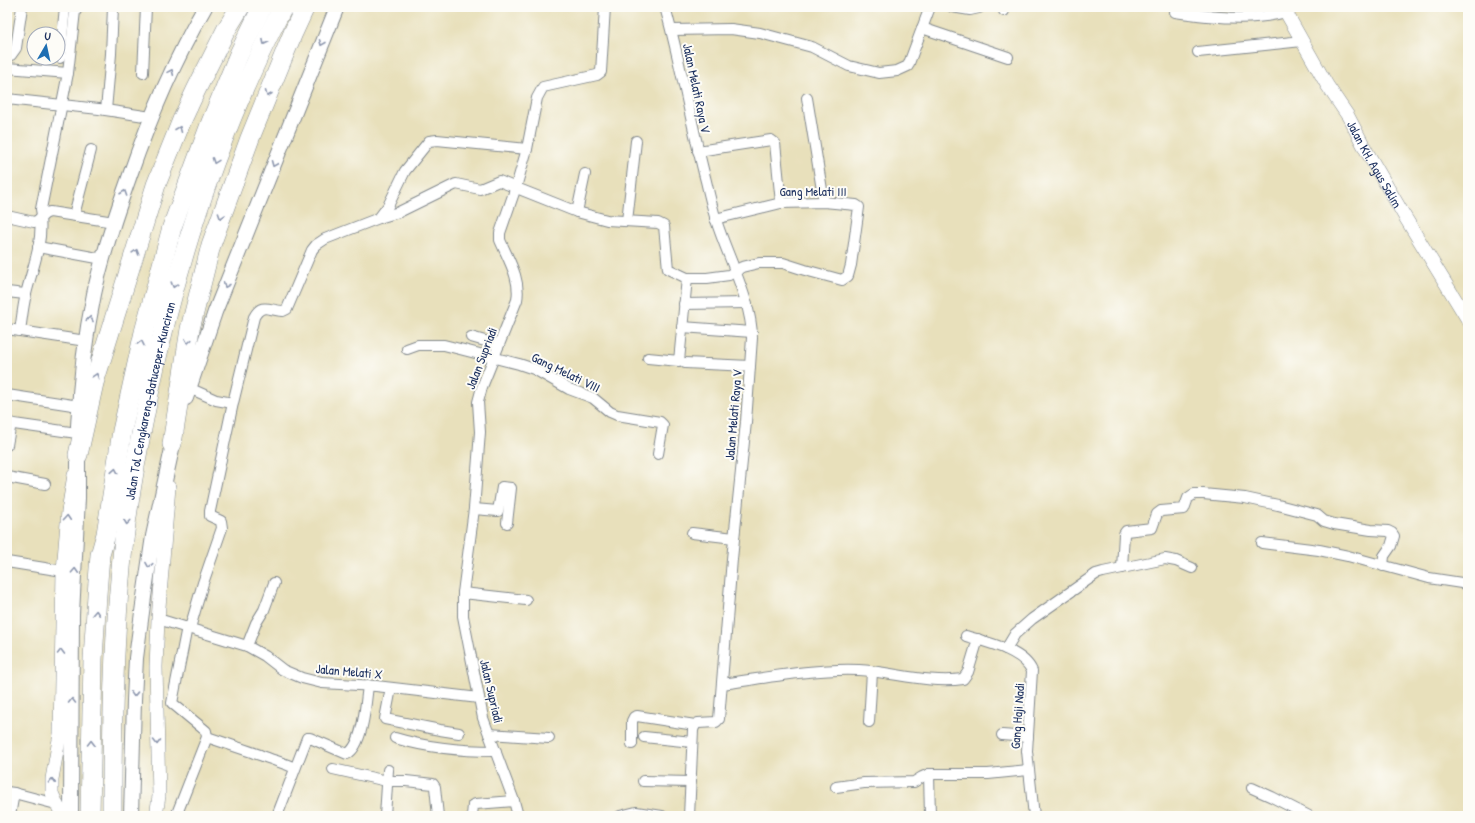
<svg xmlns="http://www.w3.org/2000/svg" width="1475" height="823" font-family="'Patrick Hand',sans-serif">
<rect width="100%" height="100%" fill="#fdfcf7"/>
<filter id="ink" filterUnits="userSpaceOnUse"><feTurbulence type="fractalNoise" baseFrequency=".025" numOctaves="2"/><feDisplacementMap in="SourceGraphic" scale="8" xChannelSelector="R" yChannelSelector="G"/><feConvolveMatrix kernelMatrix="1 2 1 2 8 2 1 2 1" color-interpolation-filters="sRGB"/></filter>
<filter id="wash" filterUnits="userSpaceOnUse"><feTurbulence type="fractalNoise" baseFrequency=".012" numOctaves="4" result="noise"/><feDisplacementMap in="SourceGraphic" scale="16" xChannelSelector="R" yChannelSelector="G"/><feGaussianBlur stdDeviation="0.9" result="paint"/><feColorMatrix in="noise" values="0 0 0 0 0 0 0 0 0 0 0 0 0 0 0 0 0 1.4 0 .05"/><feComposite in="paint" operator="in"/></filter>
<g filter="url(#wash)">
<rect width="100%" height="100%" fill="#e8e0bb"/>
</g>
<g filter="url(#ink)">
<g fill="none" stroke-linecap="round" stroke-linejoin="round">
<g stroke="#82888c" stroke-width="12">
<g id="minor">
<polyline points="952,7 970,10 979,8 979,7"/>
<polyline points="1004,11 1005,7"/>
<path d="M1175,12c36,5 76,10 111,0"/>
<polyline points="922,28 1008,57"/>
<polyline points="672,30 731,29 760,33 812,47 849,66 879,73 897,71 908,66 930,7"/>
<polyline points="1198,52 1302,41"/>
<polyline points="7,56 11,55 16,48 22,7"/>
<polyline points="60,58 65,7"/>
<polyline points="7,68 68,73"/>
<polyline points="143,73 146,7"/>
<polyline points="807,98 824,202"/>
<polyline points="7,99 99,109 151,117"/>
<polyline points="106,110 111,54 113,7"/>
<polyline points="698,151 771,140 775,143 781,203"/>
<polyline points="585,174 577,212 607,220 658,223 664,226 668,269 687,278 707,278 729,275 742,267 759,263 783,263 805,270 842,280 848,276 851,265 859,207 856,205 824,202 781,203 715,219"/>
<polyline points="42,215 41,209 68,73 75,11 79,7"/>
<polyline points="74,215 91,150"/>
<path d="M7,216l27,6c7,-2 8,-9 16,-10l64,10"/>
<polyline points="379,218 399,212 456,184 480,189 499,181 577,212"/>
<polyline points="627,221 636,141"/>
<polyline points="38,247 103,259"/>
<polyline points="7,292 25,294"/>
<polyline points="684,304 747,303"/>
<polyline points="682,327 752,332"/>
<polyline points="7,329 86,341"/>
<path d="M20,331c2,-13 3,-25 6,-37 6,-25 17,-50 14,-76"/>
<polyline points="471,337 499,345"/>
<polyline points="407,349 418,345 444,345 519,364 534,369 569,389 593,398 610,412 617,415 660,422 663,425 658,454"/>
<polyline points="648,358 679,361 687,278"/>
<polyline points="685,363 750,366"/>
<polyline points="189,388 216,400 233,403"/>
<polyline points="7,395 79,406"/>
<polyline points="7,423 77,433"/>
<polyline points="7,445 11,423"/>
<polyline points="7,477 45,484"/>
<polyline points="474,509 498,511 502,487 511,488 507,523"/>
<polyline points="692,533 734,538"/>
<polyline points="1262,543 1319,550 1348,556 1429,578 1468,584"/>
<polyline points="7,562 63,571"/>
<polyline points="1122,568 1124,534 1126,531 1152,528 1157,514 1161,511 1184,509 1188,498 1194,494 1203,494 1245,498 1278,505 1317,515 1324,521 1334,524 1371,530 1388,531 1392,533 1394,536 1391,546 1384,556 1383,566"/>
<polyline points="463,593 526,600"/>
<polyline points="158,619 247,646 265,656 283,670 302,678 322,683 376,686 479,698"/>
<path d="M190,628l13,-45 19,-55 -1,-7 -11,-5v-5l23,-108 21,-86c8,-15 16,-6 29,-6l4,-2 25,-59 4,-5 9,-6 54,-21 9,-12 17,-35 24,-30 8,-1 90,9"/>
<path d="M966,636c20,6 57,14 66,35l-5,80 7,65"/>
<polyline points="247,646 256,623 264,610 274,583"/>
<polyline points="1006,649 1015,634 1032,619 1096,574 1103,572 1165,559 1176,561 1192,568"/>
<path d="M722,684c43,-6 94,-16 137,-14 33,2 71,14 104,9l5,-7 10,-33"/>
<polyline points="391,688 385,719 440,730 459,733"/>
<polyline points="869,722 872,672"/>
<polyline points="489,734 549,738"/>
<polyline points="1002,735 1028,737"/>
<path d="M207,737c18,6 36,12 53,18 12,5 24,8 35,13"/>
<polyline points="644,737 692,742"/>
<path d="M395,738c33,10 67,13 101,13"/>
<path d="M632,744v-23l2,-4 3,-1 58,9 3,-2 18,-1 3,-3 13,-160 14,-137 6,-84c0,-37 -25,-82 -36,-118 -4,-13 -7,-26 -10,-39 -15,-57 -25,-117 -41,-174"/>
<polyline points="333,769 387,781 406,781 433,784 435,787 438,816"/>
<polyline points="929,774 930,816"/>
<polyline points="643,781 691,782"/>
<polyline points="836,787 864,783 914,782 922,777 929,774 988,774 1028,770"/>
<polyline points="1252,788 1272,797 1309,816"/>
<polyline points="7,792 14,793 10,816"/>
<polyline points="14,793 56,804"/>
<polyline points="176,816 207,737 206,731 172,703 187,627"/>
<path d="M277,816l30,-78h3l37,16c16,-8 19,-52 21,-69"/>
<polyline points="385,816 388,770"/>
<polyline points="472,816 473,805 476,804 514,801"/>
<path d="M518,816l-4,-15 -31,-83 -20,-102v-23l11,-84 6,-77 -2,-30 4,-15 35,-87c4,-21 -9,-41 -17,-60v-7l16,-46 11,-38 10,-51 6,-11 54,-12 4,-3 4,-65"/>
<polyline points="620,816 636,812 662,816"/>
<polyline points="689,816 693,730 695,725"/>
</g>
</g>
<g stroke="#82888c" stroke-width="14">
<g id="tertiary">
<path id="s1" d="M1283,7l44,78 21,31 19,36 38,65 63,103"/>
<polyline points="65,816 59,809 52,793 52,779 60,734 63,571 68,511 74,475"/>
<polyline points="156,816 159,796 156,667 158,619 169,487"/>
</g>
</g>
<g stroke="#82888c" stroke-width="16">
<g id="secondary">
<polyline points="186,398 215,312 337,7"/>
<path d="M78,426c2,-44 7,-89 16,-132 9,-41 22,-80 36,-119 20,-58 44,-114 75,-168"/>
<polyline points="71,816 72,614 78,498 78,447"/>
<polyline points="131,816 134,700 136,658 144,597 153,536 175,435"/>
</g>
</g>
<g stroke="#82888c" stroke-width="20">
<g id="motorway">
<polyline points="172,444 190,329 211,245 250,138 293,33 305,7"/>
<polyline points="78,455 94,383 156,185 182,120 196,90 226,30 240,7"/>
<polyline points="90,816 93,659 97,595 100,555 106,534 122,431 144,332 172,227 211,122 239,54 262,7"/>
<path id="s2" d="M112,816c0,-82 1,-165 9,-248 5,-58 16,-116 28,-174 28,-135 70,-264 134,-387"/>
</g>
</g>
<use href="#minor" stroke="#fff" stroke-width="10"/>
<use href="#tertiary" stroke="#fff" stroke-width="13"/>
<use href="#secondary" stroke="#fff" stroke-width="14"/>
<use href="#motorway" stroke="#fff" stroke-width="19"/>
</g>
<defs><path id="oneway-chevron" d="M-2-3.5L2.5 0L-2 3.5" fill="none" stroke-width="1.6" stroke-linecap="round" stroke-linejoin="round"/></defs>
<g stroke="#8d97ae">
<use href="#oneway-chevron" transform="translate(265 42) rotate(116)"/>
<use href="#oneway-chevron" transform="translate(322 43) rotate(112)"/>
<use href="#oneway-chevron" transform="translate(171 72) rotate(-66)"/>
<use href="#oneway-chevron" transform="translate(268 94) rotate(112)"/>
<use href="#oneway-chevron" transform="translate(179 129) rotate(-68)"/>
<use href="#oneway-chevron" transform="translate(215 161) rotate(110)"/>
<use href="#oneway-chevron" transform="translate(274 164) rotate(112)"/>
<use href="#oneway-chevron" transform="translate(124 193) rotate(-71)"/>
<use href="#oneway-chevron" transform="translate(221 216) rotate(109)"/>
<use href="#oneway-chevron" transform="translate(136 252) rotate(-73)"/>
<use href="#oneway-chevron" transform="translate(174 285) rotate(106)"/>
<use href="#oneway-chevron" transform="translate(226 285) rotate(112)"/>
<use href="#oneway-chevron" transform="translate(90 319) rotate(-80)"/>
<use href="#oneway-chevron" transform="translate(188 341) rotate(99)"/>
<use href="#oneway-chevron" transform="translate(141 343) rotate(-78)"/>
<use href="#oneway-chevron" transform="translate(96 376) rotate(-72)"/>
<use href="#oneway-chevron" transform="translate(115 471) rotate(-80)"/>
<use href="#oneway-chevron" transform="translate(67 518) rotate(-86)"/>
<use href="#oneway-chevron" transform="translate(127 522) rotate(97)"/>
<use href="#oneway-chevron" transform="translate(149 565) rotate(99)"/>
<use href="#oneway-chevron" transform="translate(75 571) rotate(-87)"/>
<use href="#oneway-chevron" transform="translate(96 613) rotate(-87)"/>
<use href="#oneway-chevron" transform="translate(61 652) rotate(-89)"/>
<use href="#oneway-chevron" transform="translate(134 694) rotate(92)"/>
<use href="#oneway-chevron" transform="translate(72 701) rotate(-90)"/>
<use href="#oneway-chevron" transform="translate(157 742) rotate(89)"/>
<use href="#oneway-chevron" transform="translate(91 743) rotate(-89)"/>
<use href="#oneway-chevron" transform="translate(52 781) rotate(-87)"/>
</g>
</g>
<g text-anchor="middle" stroke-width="4" stroke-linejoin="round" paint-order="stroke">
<g font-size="13" fill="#1b2f5e" stroke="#fdfcf7">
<text transform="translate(697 88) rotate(78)" y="5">Jalan Melati Raya V</text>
<text dy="5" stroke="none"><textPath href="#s1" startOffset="182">Jalan KH. Agus Salim</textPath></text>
<text x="813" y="196">Gang Melati III</text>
<text transform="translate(481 358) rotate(-69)" y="5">Jalan Supriadi</text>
<text transform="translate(566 372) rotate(26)" y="5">Gang Melati VIII</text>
<text dy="5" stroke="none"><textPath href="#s2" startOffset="418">Jalan Tol Cengkareng–Batuceper–Kunciran</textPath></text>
<text transform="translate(733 415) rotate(-85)" y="5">Jalan Melati Raya V</text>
<text transform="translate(349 671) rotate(5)" y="5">Jalan Melati X</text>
<text transform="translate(492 691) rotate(77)" y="5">Jalan Supriadi</text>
<text transform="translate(1017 716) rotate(-86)" y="5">Gang Haji Nadi</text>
</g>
</g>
<rect width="1475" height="823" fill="none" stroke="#fdfcf7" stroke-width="24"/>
<g transform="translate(46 46) rotate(9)"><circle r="19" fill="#fdfcf7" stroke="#a3aaba"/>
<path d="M0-3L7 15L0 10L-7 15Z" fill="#1f6fb2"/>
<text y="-6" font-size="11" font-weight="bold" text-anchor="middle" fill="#1b2f5e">U</text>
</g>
</svg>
